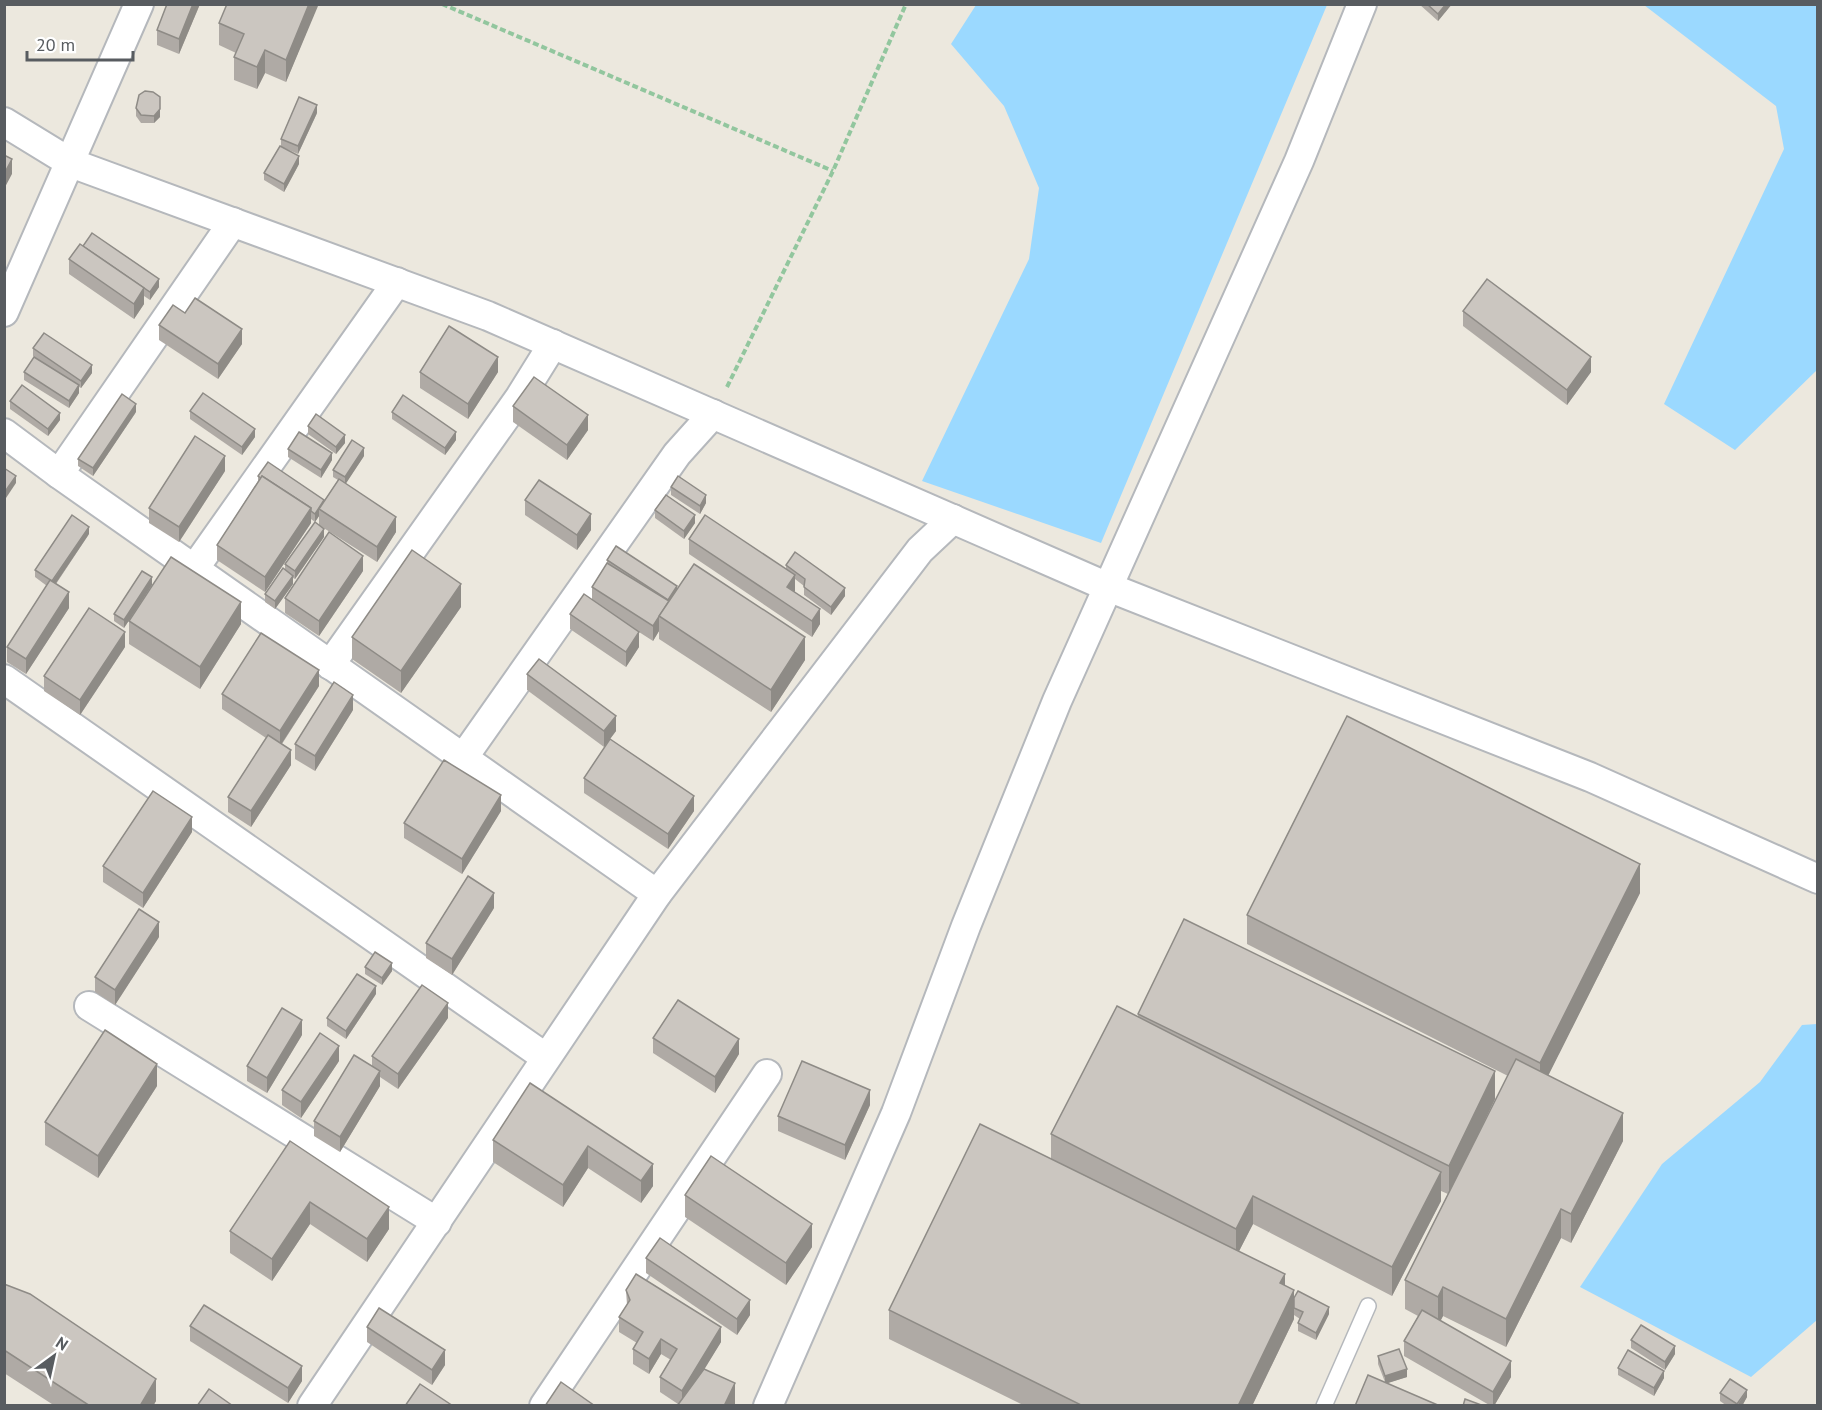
<svg xmlns="http://www.w3.org/2000/svg" width="1822" height="1410" font-family="'PT Sans',sans-serif">
<rect width="100%" height="100%" fill="#ece8de"/>
<g fill="#9bd9ff">
<polygon points="976,5 1327,5 1101,543 922,481 1029,259 1039,188 1004,106 951,44"/>
<polygon points="1644,5 1817,5 1817,370 1735,450 1664,404 1784,149 1776,106"/>
<polygon points="1817,1024 1817,1320 1751,1377 1580,1287 1662,1164 1760,1082 1802,1025"/>
</g>
<g fill="none" stroke-linecap="round" stroke-linejoin="round">
<g stroke="#b5b8bc" stroke-width="18">
<polyline id="service" points="1324,1406 1368,1306"/>
</g>
<g stroke="#b5b8bc" stroke-width="32">
<g id="minor">
<polyline points="4,122 71,163 488,316 1108,587 1590,777 1818,879"/>
<polyline points="4,312 139,4"/>
<polyline points="4,433 59,474 657,894"/>
<polyline points="59,474 233,222"/>
<polyline points="194,569 397,282"/>
<polyline points="330,665 520,397 553,344"/>
<polyline points="4,679 545,1057"/>
<polyline points="463,758 677,454 713,414"/>
<polyline points="89,1006 437,1222"/>
<polyline points="312,1406 657,894 920,550 953,519"/>
<polyline points="544,1406 767,1074"/>
<polyline points="768,1406 896,1113 966,926 1057,701 1299,161 1362,4"/>
</g>
</g>
<g stroke="#92c69e" stroke-width="4" stroke-dasharray="6 3" stroke-linecap="butt">
<polyline points="442,4 833,171"/>
<polyline points="727,387 833,171 906,4"/>
</g>
<use href="#service" stroke="#fff" stroke-width="15"/>
<use href="#minor" stroke="#fff" stroke-width="28"/>
</g>
<g fill="#afaaa5">
<polygon points="167,4 200,4 179,54 157,45 157,30"/>
<polygon points="318,4 286,82 265,73 257,89 234,80 234,57 236,53 219,45 219,23"/>
<polygon points="1419,4 1452,4 1438,21"/>
<polygon points="136,108 160,117 154,123 141,123 136,116"/>
<polygon points="317,113 298,154 282,147 299,164 284,192 264,180 264,173 281,146 281,139"/>
<polygon points="69,259 159,287 150,300 144,296 144,304 134,319 69,274"/>
<polygon points="1463,311 1591,372 1567,405 1463,326"/>
<polygon points="159,325 242,344 218,379 159,340"/>
<polygon points="33,348 92,373 81,388 79,387 79,393 69,408 24,380 24,372 49,367 33,356"/>
<polygon points="420,372 498,372 468,419 420,388"/>
<polygon points="10,401 60,420 48,436 10,409"/>
<polygon points="513,406 588,430 567,460 513,422"/>
<polygon points="190,411 255,437 242,455 190,419"/>
<polygon points="136,412 93,476 78,466 78,459"/>
<polygon points="392,412 456,440 445,455 392,419"/>
<polygon points="308,426 345,443 336,454 308,434"/>
<polygon points="288,449 332,460 321,478 288,457"/>
<polygon points="364,456 345,484 396,532 377,562 319,525 319,516 315,522 311,519 311,523 265,592 217,560 217,545 258,481 258,476 324,501 338,480 333,477 333,470"/>
<polygon points="225,471 179,542 149,523 149,508"/>
<polygon points="671,487 706,503 700,514 671,495"/>
<polygon points="525,500 591,530 577,550 525,515"/>
<polygon points="655,510 695,523 684,539 655,518"/>
<polygon points="89,534 56,584 69,608 26,674 7,662 7,647 47,586 35,577 35,570"/>
<polygon points="324,537 295,579 293,578 293,584 275,609 265,602 265,594 285,570 285,564"/>
<polygon points="689,539 786,570 786,565 845,596 831,615 804,595 804,586 795,579 794,591 820,624 812,637 689,554"/>
<polygon points="607,560 677,589 805,660 771,712 659,639 659,631 653,641 639,632 639,647 626,667 570,629 570,614 592,600 592,587 607,563"/>
<polygon points="363,571 319,636 285,613 285,598"/>
<polygon points="152,585 124,628 114,621 114,614"/>
<polygon points="461,607 401,693 352,659 352,637"/>
<polygon points="129,621 241,624 200,689 129,644"/>
<polygon points="125,647 80,715 44,691 44,676"/>
<polygon points="527,674 616,731 604,747 527,690"/>
<polygon points="319,686 282,744 291,765 251,827 228,812 228,797 266,738 222,709 222,694"/>
<polygon points="353,710 315,771 295,759 295,744"/>
<polygon points="584,778 694,811 668,849 584,793"/>
<polygon points="501,811 462,874 404,838 404,823"/>
<polygon points="192,832 143,908 103,882 103,866"/>
<polygon points="1640,893 1548,1075 1623,1141 1571,1243 1561,1238 1506,1347 1443,1316 1440,1321 1511,1377 1494,1406 1491,1406 1404,1356 1404,1341 1418,1316 1405,1309 1405,1280 1448,1194 1441,1191 1441,1201 1392,1296 1253,1224 1239,1251 1285,1286 1294,1298 1329,1314 1316,1340 1298,1331 1298,1323 1300,1319 1294,1315 1294,1319 1252,1406 1025,1406 889,1339 889,1310 1051,1158 1051,1134 1138,1017 1138,1014 1495,1099 1475,1141 1508,1076 1247,944 1247,915"/>
<polygon points="494,908 452,975 426,958 426,943"/>
<polygon points="159,937 115,1005 95,992 95,977"/>
<polygon points="365,967 392,971 382,985 365,974"/>
<polygon points="376,994 346,1039 327,1026 327,1018"/>
<polygon points="448,1018 398,1089 380,1077 380,1086 340,1152 314,1136 314,1121 372,1066 372,1056"/>
<polygon points="302,1035 267,1093 247,1081 247,1066"/>
<polygon points="653,1038 739,1054 715,1093 653,1053"/>
<polygon points="339,1061 301,1118 282,1105 282,1090"/>
<polygon points="530,1083 653,1186 641,1203 588,1168 563,1207 493,1162 493,1140"/>
<polygon points="157,1086 98,1178 45,1145 45,1122"/>
<polygon points="870,1105 845,1160 778,1131 778,1116"/>
<polygon points="290,1141 389,1229 367,1262 310,1224 272,1281 230,1253 230,1231"/>
<polygon points="685,1195 812,1247 786,1285 685,1217"/>
<polygon points="646,1258 750,1315 737,1335 646,1273"/>
<polygon points="4,1284 156,1401 153,1406 55,1406 4,1373"/>
<polygon points="626,1290 721,1342 704,1369 735,1406 678,1404 660,1392 660,1377 671,1360 661,1354 649,1374 633,1364 633,1349 637,1343 619,1332 619,1317 627,1305"/>
<polygon points="190,1326 302,1381 288,1403 190,1341"/>
<polygon points="367,1327 445,1365 432,1385 367,1342"/>
<polygon points="1631,1340 1675,1354 1665,1370 1631,1348"/>
<polygon points="1378,1356 1407,1377 1387,1383 1385,1382 1378,1364"/>
<polygon points="1618,1368 1664,1378 1654,1396 1618,1375"/>
<polygon points="1720,1393 1747,1397 1742,1406 1727,1406 1720,1401"/>
</g>
<g fill="#8e8b86">
<polygon points="193,4 200,4 179,54 179,39"/>
<polygon points="309,4 318,4 318,6 286,82 286,60"/>
<polygon points="1446,4 1452,4 1438,21 1438,14"/>
<polygon points="265,50 265,73 257,89 257,67"/>
<polygon points="317,105 317,113 298,154 298,146"/>
<polygon points="160,109 160,117 154,123 154,116"/>
<polygon points="299,156 299,164 284,192 284,184"/>
<polygon points="12,159 12,174 4,189 4,174"/>
<polygon points="159,279 159,287 150,300 150,292"/>
<polygon points="144,288 144,304 134,319 134,304"/>
<polygon points="242,329 242,344 218,379 218,364"/>
<polygon points="498,357 498,372 468,419 468,404"/>
<polygon points="1591,357 1591,372 1567,405 1567,390"/>
<polygon points="92,365 92,373 81,388 81,381"/>
<polygon points="79,385 79,393 69,408 69,401"/>
<polygon points="136,404 136,412 93,476 93,468"/>
<polygon points="60,413 60,420 48,436 48,429"/>
<polygon points="588,415 588,430 567,460 567,445"/>
<polygon points="255,429 255,437 242,455 242,447"/>
<polygon points="456,432 456,440 445,455 445,448"/>
<polygon points="345,435 345,443 336,454 336,447"/>
<polygon points="364,448 364,456 345,485 345,477"/>
<polygon points="332,453 332,460 321,478 321,470"/>
<polygon points="225,456 225,471 179,542 179,527"/>
<polygon points="16,476 16,483 4,501 4,493"/>
<polygon points="706,495 706,503 700,514 700,506"/>
<polygon points="324,500 319,509 319,516 315,522 315,514"/>
<polygon points="311,508 311,523 265,592 265,577"/>
<polygon points="591,514 591,530 577,550 577,535"/>
<polygon points="695,515 695,523 684,539 684,531"/>
<polygon points="396,517 396,532 377,562 377,547"/>
<polygon points="89,527 89,534 52,589 52,582"/>
<polygon points="324,529 324,537 295,579 295,571"/>
<polygon points="363,556 363,571 319,636 319,621"/>
<polygon points="795,575 795,591 787,602 787,587"/>
<polygon points="293,576 293,584 275,609 275,601"/>
<polygon points="152,577 152,585 124,628 124,620"/>
<polygon points="461,584 461,607 401,693 401,671"/>
<polygon points="677,586 677,594 659,616 659,631 653,641 653,626"/>
<polygon points="845,588 845,596 831,615 831,607"/>
<polygon points="69,592 69,608 26,674 26,659"/>
<polygon points="241,602 241,624 200,689 200,667"/>
<polygon points="820,609 820,624 812,637 812,621"/>
<polygon points="125,632 125,647 80,715 80,700"/>
<polygon points="639,632 639,647 626,667 626,652"/>
<polygon points="805,637 805,660 771,712 771,690"/>
<polygon points="319,670 319,686 280,746 280,731"/>
<polygon points="353,695 353,710 315,771 315,756"/>
<polygon points="616,716 616,731 604,747 604,731"/>
<polygon points="291,750 291,765 251,827 251,811"/>
<polygon points="501,795 501,811 462,874 462,859"/>
<polygon points="694,796 694,811 668,849 668,834"/>
<polygon points="192,817 192,832 143,908 143,893"/>
<polygon points="1640,864 1640,893 1540,1092 1540,1063"/>
<polygon points="494,893 494,908 452,975 452,959"/>
<polygon points="159,922 159,937 115,1005 115,990"/>
<polygon points="392,963 392,971 382,985 382,978"/>
<polygon points="376,986 376,994 346,1039 346,1031"/>
<polygon points="448,1003 448,1018 398,1089 398,1074"/>
<polygon points="302,1020 302,1035 267,1093 267,1078"/>
<polygon points="739,1039 739,1054 715,1093 715,1077"/>
<polygon points="339,1046 339,1061 301,1118 301,1102"/>
<polygon points="157,1064 157,1086 98,1178 98,1156"/>
<polygon points="380,1071 380,1086 340,1152 340,1137"/>
<polygon points="1495,1071 1495,1099 1449,1195 1449,1166"/>
<polygon points="870,1090 870,1105 845,1160 845,1145"/>
<polygon points="1623,1113 1623,1141 1571,1243 1571,1214"/>
<polygon points="588,1146 588,1168 563,1207 563,1185"/>
<polygon points="653,1164 653,1186 641,1203 641,1181"/>
<polygon points="1441,1172 1441,1201 1392,1296 1392,1267"/>
<polygon points="1253,1196 1253,1224 1236,1257 1236,1229"/>
<polygon points="310,1202 310,1224 272,1281 272,1259"/>
<polygon points="389,1207 389,1229 367,1262 367,1239"/>
<polygon points="1561,1209 1561,1238 1506,1347 1506,1319"/>
<polygon points="812,1224 812,1247 786,1285 786,1263"/>
<polygon points="1285,1274 1285,1302 1280,1283"/>
<polygon points="1443,1287 1443,1316 1438,1326 1438,1297"/>
<polygon points="1294,1290 1294,1319 1252,1406 1238,1406"/>
<polygon points="750,1300 750,1315 737,1335 737,1319"/>
<polygon points="1329,1307 1329,1314 1316,1340 1316,1333"/>
<polygon points="721,1327 721,1342 682,1406 682,1391"/>
<polygon points="661,1339 661,1354 649,1374 649,1359"/>
<polygon points="1675,1346 1675,1354 1665,1370 1665,1362"/>
<polygon points="445,1350 445,1365 432,1385 432,1370"/>
<polygon points="1511,1361 1511,1377 1494,1406 1493,1406 1493,1392"/>
<polygon points="302,1366 302,1381 288,1403 288,1388"/>
<polygon points="1407,1369 1407,1377 1385,1384 1385,1376"/>
<polygon points="1664,1371 1664,1378 1654,1396 1654,1388"/>
<polygon points="156,1379 156,1401 153,1406 140,1406"/>
<polygon points="735,1383 735,1406 724,1406"/>
<polygon points="1747,1390 1747,1397 1742,1406 1737,1406"/>
</g>
<g fill="#cbc6c0" stroke="#8e8b86" stroke-width="1.5">
<polygon points="167,4 193,4 179,39 157,30"/>
<polygon points="227,4 309,4 286,60 265,50 257,67 234,57 244,34 219,23"/>
<polygon points="1427,4 1446,4 1438,14"/>
<polygon points="145,91 153,92 160,97 160,109 154,116 141,115 136,108 139,95"/>
<polygon points="299,97 317,105 298,146 281,139"/>
<polygon points="280,146 299,156 284,184 264,173"/>
<polygon points="4,155 12,159 4,174"/>
<polygon points="92,233 159,279 150,292 83,246"/>
<polygon points="80,244 144,288 134,304 69,259"/>
<polygon points="1487,279 1591,357 1567,390 1463,311"/>
<polygon points="195,298 242,329 218,364 159,325 173,305 185,313"/>
<polygon points="449,326 498,357 468,404 420,372"/>
<polygon points="44,333 92,365 81,381 33,348"/>
<polygon points="34,357 79,385 69,401 24,372"/>
<polygon points="534,377 588,415 567,445 513,406"/>
<polygon points="22,385 60,413 48,429 10,401"/>
<polygon points="203,393 255,429 242,447 190,411"/>
<polygon points="122,394 136,404 93,468 78,459"/>
<polygon points="403,395 456,432 445,448 392,412"/>
<polygon points="316,414 345,435 336,447 308,426"/>
<polygon points="299,432 332,453 321,470 288,449"/>
<polygon points="195,436 225,456 179,527 149,508"/>
<polygon points="352,440 364,448 345,477 333,470"/>
<polygon points="268,462 324,500 315,514 311,511 311,508 262,476 261,478 258,476"/>
<polygon points="4,468 16,476 4,493"/>
<polygon points="262,476 311,508 265,577 217,545"/>
<polygon points="678,476 706,495 700,506 671,487"/>
<polygon points="339,479 396,517 377,547 319,509"/>
<polygon points="539,480 591,514 577,535 525,500"/>
<polygon points="666,495 695,515 684,531 655,510"/>
<polygon points="72,515 89,527 52,581 35,570"/>
<polygon points="705,515 795,575 787,587 820,609 812,621 689,539"/>
<polygon points="315,522 324,529 295,571 285,564"/>
<polygon points="329,532 363,556 319,621 285,598"/>
<polygon points="616,546 677,586 668,600 607,560"/>
<polygon points="412,550 461,584 401,671 352,637"/>
<polygon points="795,552 845,588 831,607 804,587 805,579 786,565"/>
<polygon points="171,557 241,602 200,667 129,621"/>
<polygon points="607,563 669,601 653,626 592,587"/>
<polygon points="694,564 805,637 771,690 659,616"/>
<polygon points="283,568 293,576 275,601 265,594"/>
<polygon points="142,571 152,577 124,620 114,614"/>
<polygon points="50,580 69,592 26,659 7,647"/>
<polygon points="584,594 639,632 626,652 570,614"/>
<polygon points="89,608 125,632 80,700 44,676"/>
<polygon points="261,633 319,670 280,731 222,694"/>
<polygon points="539,659 616,716 604,731 527,674"/>
<polygon points="334,682 353,695 315,756 295,744"/>
<polygon points="1347,716 1640,864 1540,1063 1247,915"/>
<polygon points="268,735 291,750 251,811 228,797"/>
<polygon points="610,739 694,796 668,834 584,778"/>
<polygon points="444,760 501,795 462,859 404,823"/>
<polygon points="153,791 192,817 143,893 103,866"/>
<polygon points="468,876 494,893 452,959 426,943"/>
<polygon points="139,909 159,922 115,990 95,977"/>
<polygon points="1184,919 1495,1071 1449,1166 1138,1014"/>
<polygon points="375,952 392,963 382,978 365,967"/>
<polygon points="357,974 376,986 346,1031 327,1018"/>
<polygon points="422,985 448,1003 398,1074 372,1056"/>
<polygon points="678,1000 739,1039 715,1077 653,1038"/>
<polygon points="1117,1006 1441,1172 1392,1267 1253,1196 1236,1229 1051,1134"/>
<polygon points="282,1008 302,1020 267,1078 247,1066"/>
<polygon points="105,1030 157,1064 98,1156 45,1122"/>
<polygon points="320,1033 339,1046 301,1102 282,1090"/>
<polygon points="354,1055 380,1071 340,1137 314,1121"/>
<polygon points="1516,1059 1623,1113 1571,1214 1561,1209 1506,1319 1443,1287 1438,1297 1405,1280"/>
<polygon points="802,1061 870,1090 845,1145 778,1116"/>
<polygon points="530,1083 653,1164 641,1181 588,1146 563,1185 493,1140"/>
<polygon points="980,1124 1285,1274 1280,1283 1294,1290 1238,1406 1083,1406 889,1310"/>
<polygon points="290,1141 389,1207 367,1239 310,1202 272,1259 230,1231"/>
<polygon points="711,1156 812,1224 786,1263 685,1195"/>
<polygon points="660,1238 750,1300 737,1319 646,1258"/>
<polygon points="636,1274 721,1327 682,1391 660,1377 677,1349 661,1339 649,1359 633,1349 643,1332 619,1317 630,1300 626,1290"/>
<polygon points="4,1284 30,1294 156,1379 140,1406 90,1406 4,1350"/>
<polygon points="1298,1291 1329,1307 1316,1333 1298,1323 1303,1312 1294,1308 1294,1298"/>
<polygon points="204,1305 302,1366 288,1388 190,1326"/>
<polygon points="379,1308 445,1350 432,1370 367,1327"/>
<polygon points="1422,1310 1511,1361 1493,1392 1404,1341"/>
<polygon points="1641,1325 1675,1346 1665,1362 1631,1340"/>
<polygon points="1399,1349 1407,1369 1385,1376 1378,1356"/>
<polygon points="1628,1350 1664,1371 1654,1388 1618,1368"/>
<polygon points="704,1369 735,1383 724,1406 677,1406"/>
<polygon points="1368,1375 1440,1406 1355,1406"/>
<polygon points="1730,1379 1747,1390 1737,1404 1720,1393"/>
<polygon points="561,1382 595,1406 545,1406"/>
<polygon points="420,1384 453,1406 405,1406"/>
<polygon points="209,1389 233,1406 197,1406"/>
<polygon points="1465,1399 1484,1406 1463,1406"/>
</g>
<rect width="1822" height="1410" fill="none" stroke="#585c60" stroke-width="12"/>
<g transform="translate(54 1356) rotate(33)" stroke="#ffffff" stroke-width="4.5" paint-order="stroke">
<path d="M0-4.5L10 22L0 15L-10 22Z" fill="#585c60"/>
<text y="-9" font-size="16" font-weight="bold" text-anchor="middle" fill="#585c60">N</text>
</g>
<path d="M27 51v9h106v-9" fill="none" stroke="#585c60" stroke-width="3"/>
<text x="36" y="51" font-size="18" fill="#585c60" stroke="#ffffff" stroke-width="4.5" paint-order="stroke">20 m</text>
</svg>
